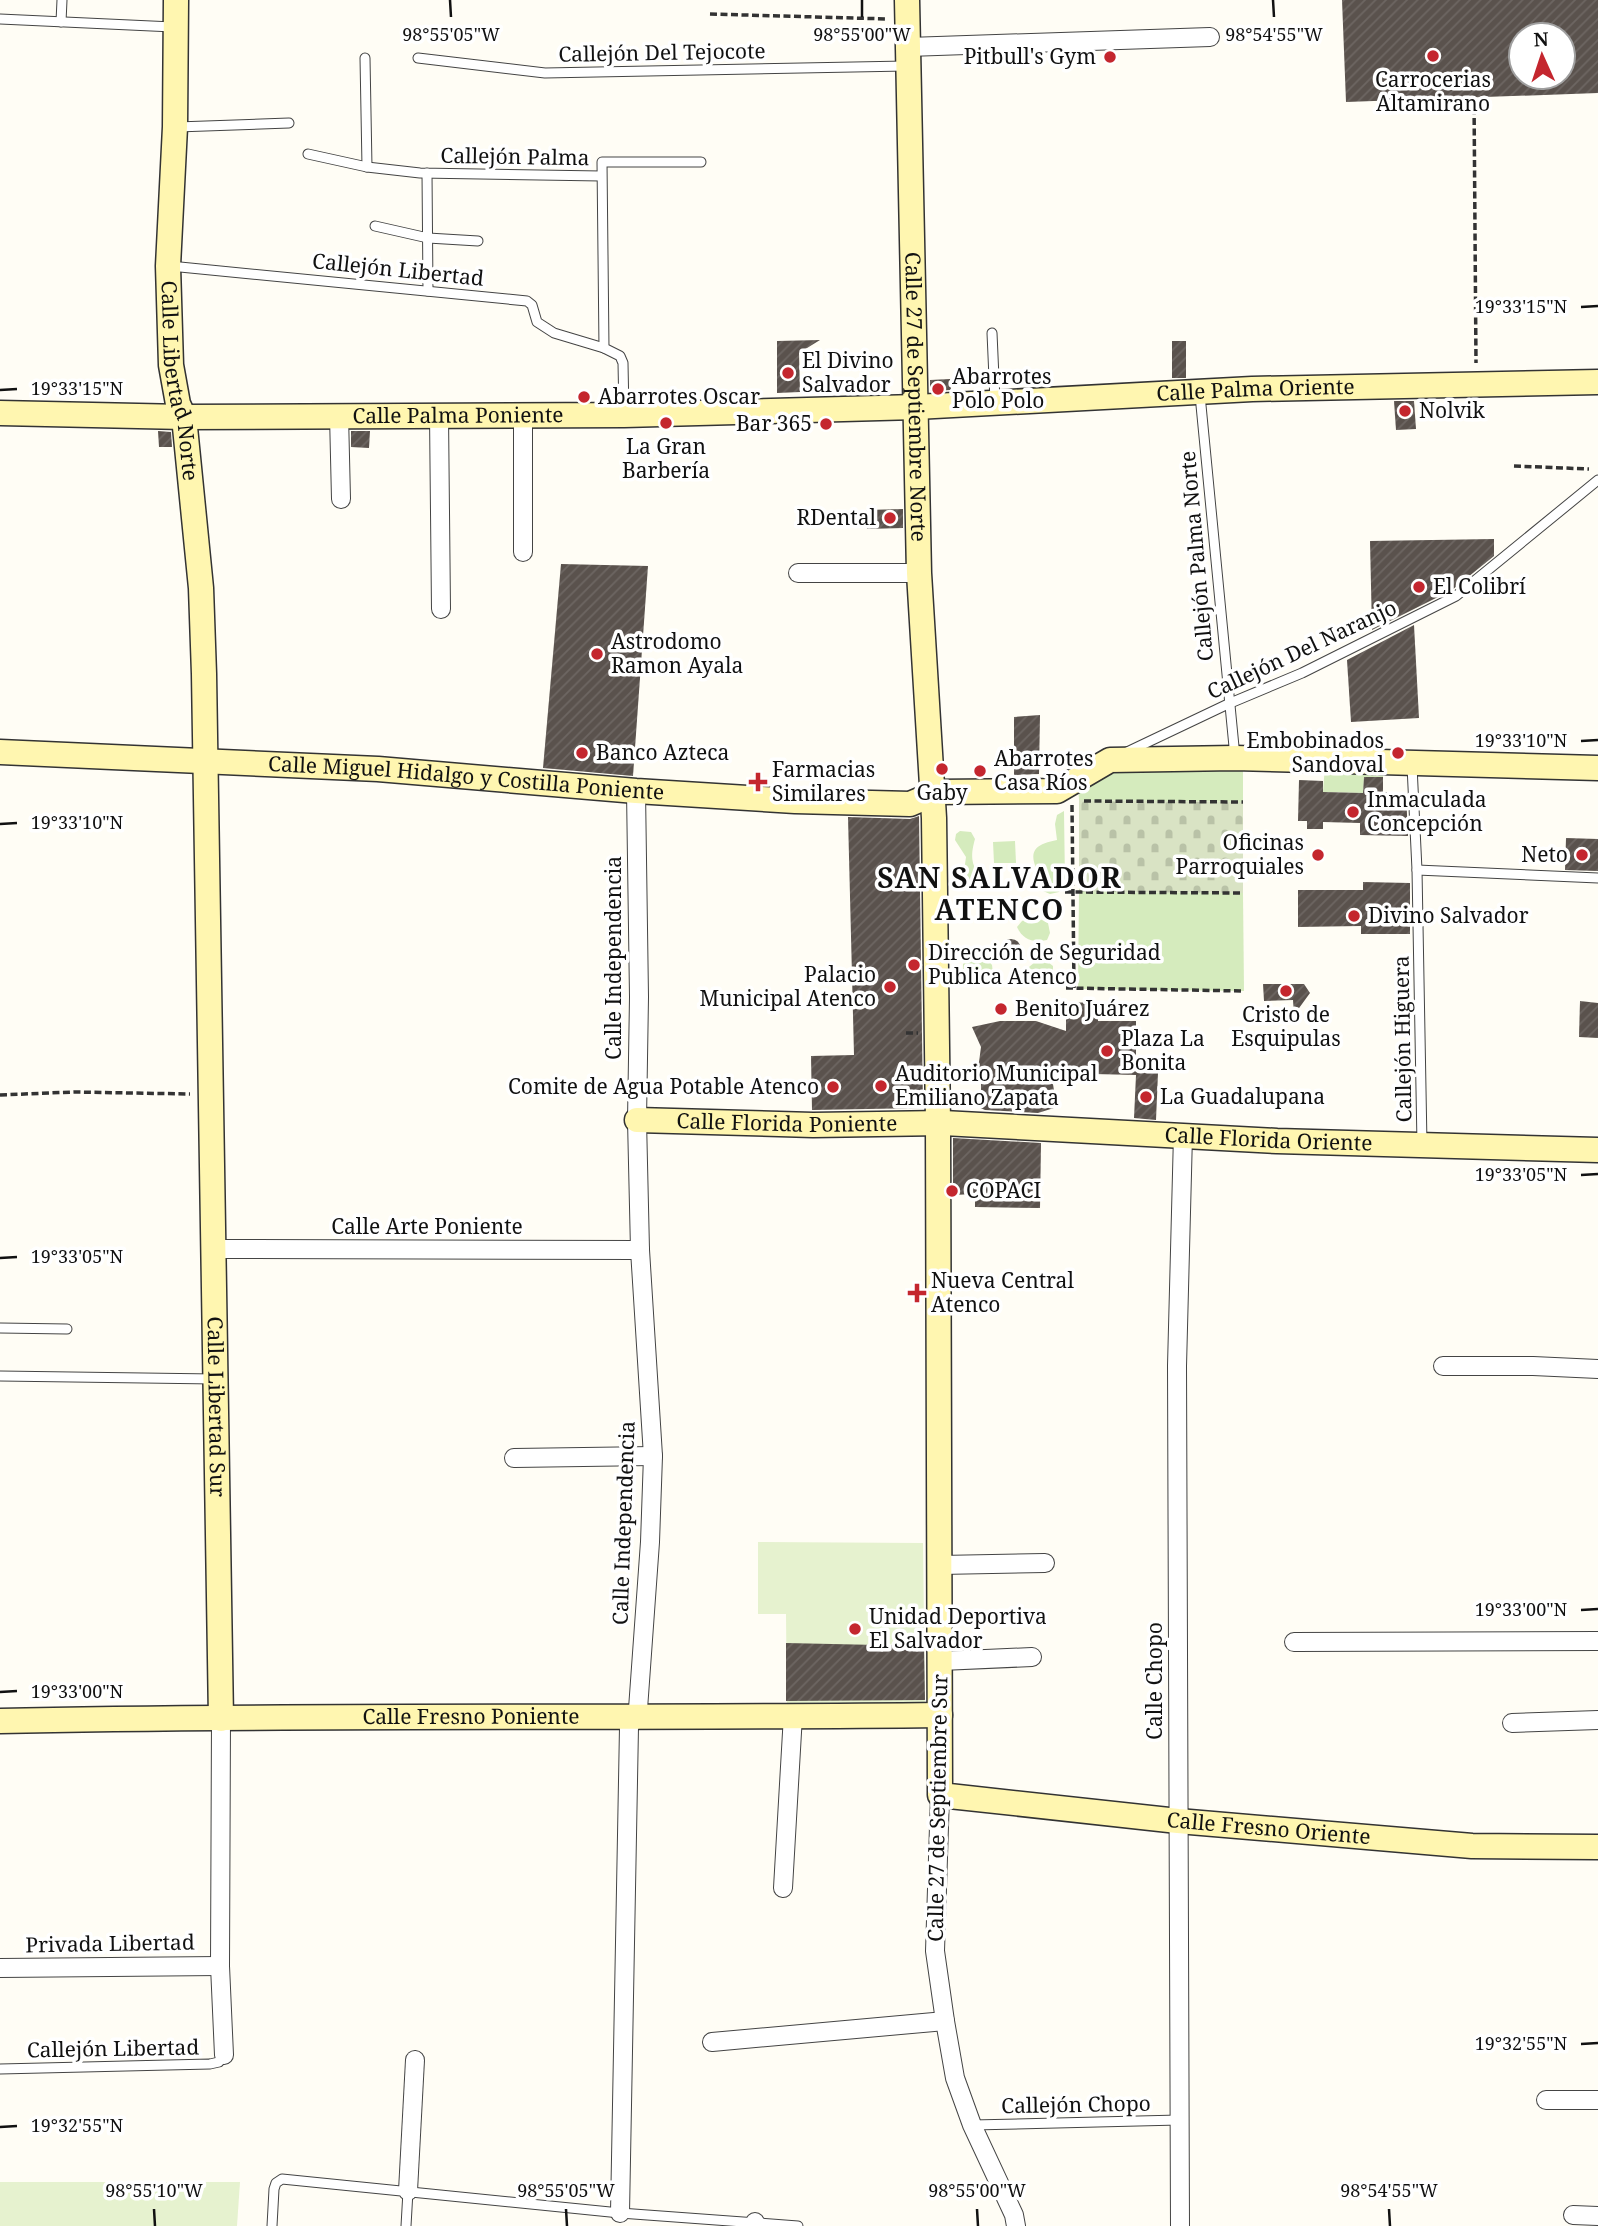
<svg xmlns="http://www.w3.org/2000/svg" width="1598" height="2226" font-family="'Noto Serif',serif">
<defs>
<pattern id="cemetery-stones" width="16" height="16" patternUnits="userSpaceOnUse" patternTransform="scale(1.75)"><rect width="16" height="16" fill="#d9e3c4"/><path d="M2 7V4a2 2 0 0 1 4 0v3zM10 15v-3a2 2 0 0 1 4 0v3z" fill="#b9c2a7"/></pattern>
<pattern id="building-hatch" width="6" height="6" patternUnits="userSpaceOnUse" patternTransform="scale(1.75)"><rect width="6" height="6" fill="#5a524d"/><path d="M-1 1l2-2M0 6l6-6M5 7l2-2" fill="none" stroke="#6d6662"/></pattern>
</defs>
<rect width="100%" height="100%" fill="#fffdf5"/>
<g fill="#d5ebbd">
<polygon points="1243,765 1243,802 1079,800 1078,786 1112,766"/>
<polygon points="1325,765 1384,765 1383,777 1364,777 1363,793 1323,792"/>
<path d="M1064,811l1,72 -6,9 -9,2 -7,-3c-1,-4 0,-7 0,-11 -1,-2 -5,-7 -6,-10 -10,-22 2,-26 20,-30l-2,-16 2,-9z"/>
<path d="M960,831l11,1 4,7c-4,14 -5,26 6,37l-4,11 -11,2 -4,-3 4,-29 -11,-17 1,-6z"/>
<polygon points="1015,841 1016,863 994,863 993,842"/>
<polygon points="1079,892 1243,893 1244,991 1078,989"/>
<path d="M1034,916l14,7 2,10 -3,7c-14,3 -24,0 -30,-13l5,-6z"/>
<polygon points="976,953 983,955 992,965 993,974 986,984 971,982 963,975 963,964"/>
<path d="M1035,962h13l5,4v11c-8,9 -18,10 -29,6l-3,-5 2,-6z"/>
</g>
<polygon fill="url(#cemetery-stones)" points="1079,800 1243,802 1243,893 1079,892"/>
<g fill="#e6f2cf">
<polygon points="758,1542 923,1543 925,1715 787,1715 786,1614 758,1614"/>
<polygon points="0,2182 240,2182 237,2226 0,2226"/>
</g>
<g fill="url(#building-hatch)" fill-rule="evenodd">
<path d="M1342,0h256v93l-252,9zM1521,35h42v42h-42z"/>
<polygon points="820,340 799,353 800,392 777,393 777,341"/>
<rect x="1172" y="341" width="14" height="37"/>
<polygon points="950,379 951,390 930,391 930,380"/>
<polygon points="1394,401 1414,401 1416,429 1396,430"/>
<polygon points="158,431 171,432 172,447 159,447"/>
<polygon points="351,431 370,431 369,448 351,447"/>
<polygon points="903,509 903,528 867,529 866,510"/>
<polygon points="1494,539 1494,556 1452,590 1372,630 1370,541"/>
<polygon points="561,564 648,566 633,776 543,768"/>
<polygon points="1414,625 1419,718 1351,722 1347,660"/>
<polygon points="1040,715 1039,774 1014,775 1014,717"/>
<polygon points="1364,777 1383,777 1383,792 1406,793 1408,836 1360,835 1360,823 1323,822 1323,829 1307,829 1307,821 1298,821 1299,780 1323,781 1323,792 1363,793"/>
<polygon points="919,816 923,1108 812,1110 811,1056 854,1055 848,817 910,819"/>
<polygon points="1566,838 1598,839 1598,871 1565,870"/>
<polygon points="1363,882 1410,883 1410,934 1361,934 1361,926 1298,927 1298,890 1363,890"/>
<circle cx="1011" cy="949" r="10"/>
<polygon points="1263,984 1304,984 1310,993 1294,1015 1293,1000 1264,1001"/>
<polygon points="1580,1001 1598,1003 1598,1038 1579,1037"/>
<polygon points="1098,1002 1098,1021 1136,1021 1136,1072 1158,1073 1156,1120 1134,1118 1136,1075 1051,1073 1057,1107 1038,1113 985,1110 976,1106 981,1090 981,1082 973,1064 979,1062 981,1047 972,1027 1000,1021 1036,1021 1066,1031 1066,1003"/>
<polygon points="953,1138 1041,1143 1040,1208 975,1207 975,1194 953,1195"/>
<polygon points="786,1643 924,1646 925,1700 786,1701"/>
</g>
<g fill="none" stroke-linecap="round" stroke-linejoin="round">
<g stroke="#444" stroke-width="11">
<g id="lane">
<polyline points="0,19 173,27"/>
<polyline points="61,22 62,0"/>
<polyline points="365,58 367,167"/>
<polyline points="418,58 545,73 906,66"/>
<polyline points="177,127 289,123"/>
<polyline points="308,154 367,167 420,173 601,176"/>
<polyline points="427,173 428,291"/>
<polyline points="375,226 428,238 478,241"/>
<polyline points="170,266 527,301 532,305 537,322 554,333 604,348"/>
<polyline points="992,333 995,401"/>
<polyline points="1200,395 1235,757"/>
<polyline points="624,413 623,363 620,356 604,348 602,162 701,162"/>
<polyline points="1127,752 1228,704 1302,673 1456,596 1598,480"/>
<polyline points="1412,766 1417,870 1422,1144"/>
<polyline points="1417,870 1598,878"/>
<polyline points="0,1328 67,1329"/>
<polyline points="0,1376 215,1379"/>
<polyline points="0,2069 210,2064 219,2062 224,2055"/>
<polyline points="972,2125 1179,2120"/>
<polyline points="272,2226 274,2189 276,2183 282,2179 620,2213 798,2226"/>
<polyline points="406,2226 408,2191"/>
</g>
</g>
<g stroke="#444" stroke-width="20">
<g id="street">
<polyline points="908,47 1210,37"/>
<polyline points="339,415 341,499"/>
<polyline points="439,415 441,609"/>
<polyline points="523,416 523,552"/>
<polyline points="798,573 919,573"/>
<polyline points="214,1249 640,1250"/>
<polyline points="1443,1366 1533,1366 1598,1369"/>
<polyline points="514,1458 653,1456"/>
<polyline points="940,1565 1045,1563"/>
<polyline points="1294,1642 1598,1641"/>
<polyline points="941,1661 1032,1657"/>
<polyline points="221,1719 220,1966 224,2055"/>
<polyline points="1512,1723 1598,1720"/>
<polyline points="940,1795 935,1951 945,2021 955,2078 972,2125 1014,2215 1016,2226"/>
<polyline points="783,1888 793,1715"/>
<polyline points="0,1968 220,1966"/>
<polyline points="712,2042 945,2021"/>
<polyline points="1546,2100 1598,2100"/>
<polyline points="408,2191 415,2060"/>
<polyline points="620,2213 629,1727 638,1709 650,1542 653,1456 640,1250 637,1120 639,997 636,791"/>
<polyline points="1573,2215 1598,2216"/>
<polyline points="755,2226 755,2222"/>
<polyline points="1180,2226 1177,1366 1183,1135"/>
</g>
</g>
<g stroke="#333" stroke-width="27">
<g id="secondary">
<path id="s1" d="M176,0l-1,127 -7,139 3,99 7,39 6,13 17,171 3,86 17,1045"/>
<path id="s2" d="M907,0l12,573 15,245 4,306 2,671 238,26 294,25 126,1"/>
<path id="s3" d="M0,413l184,4 440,-2 292,-8 336,-18 346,-7"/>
<path id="s4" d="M0,752l378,17 258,22 159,10 115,3 28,-12 119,-1 53,-31 125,-2 363,10"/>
<path id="s5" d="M637,1120l176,5 130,-2 334,18 321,9"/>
<path id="s6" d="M0,1721c313,-7 627,-2 940,-6"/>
</g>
</g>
<g stroke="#333" stroke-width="3.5" stroke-dasharray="7 3.5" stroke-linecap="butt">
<polyline points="710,14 888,19"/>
<polyline points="1474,97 1476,363"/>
<polyline points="1514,466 1589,469"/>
<polyline points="1084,801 1243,802"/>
<polyline points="1072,805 1074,988"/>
<polyline points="1065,892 1243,893"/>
<polyline points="1066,988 1244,991"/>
<polyline points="906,1033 918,1033"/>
<polyline points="0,1095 74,1092 190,1094"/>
</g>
<use href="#lane" stroke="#fff" stroke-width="9"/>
<use href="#street" stroke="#fff" stroke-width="18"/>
<use href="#secondary" stroke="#fff6b0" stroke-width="24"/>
</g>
<path fill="none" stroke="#111" stroke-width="2.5" d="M450,0l1,17M862,0v17M1273,0l1,17M1581,307l17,-1M0,390l17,-1M1581,741l17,-1M0,824l17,-1M1581,1175l17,-1M0,1258l17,-1M1581,1610l17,-1M0,1692l17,-1M1581,2044l17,-1M0,2127l17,-1M154,2209l1,17M566,2209l1,17M977,2209l1,17M1389,2209l1,17"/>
<g fill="#c4262e" stroke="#fff" stroke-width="2.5">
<circle cx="1433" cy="56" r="7"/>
<circle cx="1110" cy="57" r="7"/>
<circle cx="788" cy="373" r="7"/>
<circle cx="938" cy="389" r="7"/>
<circle cx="584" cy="397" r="7"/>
<circle cx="1405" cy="411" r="7"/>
<circle cx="666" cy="423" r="7"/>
<circle cx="826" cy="424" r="7"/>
<circle cx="890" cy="518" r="7"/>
<circle cx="1419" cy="587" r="7"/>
<circle cx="597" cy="654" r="7"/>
<circle cx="582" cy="753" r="7"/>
<circle cx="1398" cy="753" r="7"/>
<circle cx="942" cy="769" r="7"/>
<circle cx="980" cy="771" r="7"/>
<path d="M754.5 771.5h7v7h7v7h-7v7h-7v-7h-7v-7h7z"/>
<circle cx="1353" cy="812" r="7"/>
<circle cx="1318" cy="855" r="7"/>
<circle cx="1582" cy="855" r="7"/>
<circle cx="1354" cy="916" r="7"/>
<circle cx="914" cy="965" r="7"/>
<circle cx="890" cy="987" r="7"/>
<circle cx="1286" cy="991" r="7"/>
<circle cx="1001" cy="1009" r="7"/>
<circle cx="1107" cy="1051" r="7"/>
<circle cx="881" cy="1086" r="7"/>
<circle cx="833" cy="1087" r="7"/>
<circle cx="1146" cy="1097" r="7"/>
<circle cx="952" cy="1191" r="7"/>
<path d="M913.5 1282.5h7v7h7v7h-7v7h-7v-7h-7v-7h7z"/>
<circle cx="855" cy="1629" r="7"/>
</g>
<g text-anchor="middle" stroke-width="7" stroke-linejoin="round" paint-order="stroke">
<g font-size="21" fill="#111" stroke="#fff">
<text transform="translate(662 53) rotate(-1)" y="7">Callejón Del Tejocote</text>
<text transform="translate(515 157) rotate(1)" y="7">Callejón Palma</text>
<text transform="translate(398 270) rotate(6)" y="7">Callejón Libertad</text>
<text dy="7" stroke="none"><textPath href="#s1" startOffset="382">Calle Libertad Norte</textPath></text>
<text dy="7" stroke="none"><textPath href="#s3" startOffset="1256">Calle Palma Oriente</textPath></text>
<text dy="7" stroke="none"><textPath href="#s2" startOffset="397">Calle 27 de Septiembre Norte</textPath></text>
<text dy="7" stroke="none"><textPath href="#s3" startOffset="458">Calle Palma Poniente</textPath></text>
<text transform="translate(1197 556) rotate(-95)" y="7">Callejón Palma Norte</text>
<text transform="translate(1302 650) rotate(-25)" y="7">Callejón Del Naranjo</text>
<text dy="7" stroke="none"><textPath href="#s4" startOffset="467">Calle Miguel Hidalgo y Costilla Poniente</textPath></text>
<text transform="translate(614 958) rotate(-90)" y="7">Calle Independencia</text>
<text transform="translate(1403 1039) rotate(-91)" y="7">Callejón Higuera</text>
<text dy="7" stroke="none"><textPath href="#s5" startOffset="150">Calle Florida Poniente</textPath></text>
<text dy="7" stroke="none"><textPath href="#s5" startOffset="632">Calle Florida Oriente</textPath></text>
<text x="427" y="1234">Calle Arte Poniente</text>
<text dy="7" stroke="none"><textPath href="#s1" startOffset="1410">Calle Libertad Sur</textPath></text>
<text transform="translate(624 1523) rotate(-88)" y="7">Calle Independencia</text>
<text transform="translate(1155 1681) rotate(-90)" y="7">Calle Chopo</text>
<text dy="7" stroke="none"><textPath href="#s6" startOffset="471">Calle Fresno Poniente</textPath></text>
<text transform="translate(938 1808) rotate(-89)" y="7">Calle 27 de Septiembre Sur</text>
<text dy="7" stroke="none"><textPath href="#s2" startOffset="2126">Calle Fresno Oriente</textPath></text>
<text transform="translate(110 1944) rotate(-1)" y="7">Privada Libertad</text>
<text transform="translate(113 2049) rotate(-1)" y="7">Callejón Libertad</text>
<text transform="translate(1076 2105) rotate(-1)" y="7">Callejón Chopo</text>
</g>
<g font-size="21" fill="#111" stroke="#fff" text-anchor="start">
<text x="1096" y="64" text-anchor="end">Pitbull's Gym</text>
<text x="1433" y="87" text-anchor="middle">Carrocerias<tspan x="1433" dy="24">Altamirano</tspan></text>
<text x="802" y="368">El Divino<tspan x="802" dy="24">Salvador</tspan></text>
<text x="952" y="384">Abarrotes<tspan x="952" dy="24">Polo Polo</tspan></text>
<text x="598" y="404">Abarrotes Oscar</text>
<text x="1419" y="418">Nolvik</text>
<text x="812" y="431" text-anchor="end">Bar 365</text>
<text x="666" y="454" text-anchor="middle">La Gran<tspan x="666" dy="24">Barbería</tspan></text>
<text x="876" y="525" text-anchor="end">RDental</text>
<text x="1433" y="594">El Colibrí</text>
<text x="611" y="649">Astrodomo<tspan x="611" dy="24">Ramon Ayala</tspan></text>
<text x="1384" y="748" text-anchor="end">Embobinados<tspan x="1384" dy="24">Sandoval</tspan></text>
<text x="596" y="760">Banco Azteca</text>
<text x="994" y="766">Abarrotes<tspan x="994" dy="24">Casa Ríos</tspan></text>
<text x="772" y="777">Farmacias<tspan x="772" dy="24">Similares</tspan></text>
<text x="942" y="800" text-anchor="middle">Gaby</text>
<text x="1367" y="807">Inmaculada<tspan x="1367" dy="24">Concepción</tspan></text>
<text x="1304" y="850" text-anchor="end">Oficinas<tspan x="1304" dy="24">Parroquiales</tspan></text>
<text x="1568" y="862" text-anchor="end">Neto</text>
<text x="1368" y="923">Divino Salvador</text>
<text x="928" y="960">Dirección de Seguridad<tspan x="928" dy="24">Publica Atenco</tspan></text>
<text x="876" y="982" text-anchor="end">Palacio<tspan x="876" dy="24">Municipal Atenco</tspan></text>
<text x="1015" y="1016">Benito Juárez</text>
<text x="1286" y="1022" text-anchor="middle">Cristo de<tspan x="1286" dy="24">Esquipulas</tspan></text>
<text x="1121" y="1046">Plaza La<tspan x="1121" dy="24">Bonita</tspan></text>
<text x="895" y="1081">Auditorio Municipal<tspan x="895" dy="24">Emiliano Zapata</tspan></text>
<text x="819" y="1094" text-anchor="end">Comite de Agua Potable Atenco</text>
<text x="1160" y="1104">La Guadalupana</text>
<text x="966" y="1198">COPACI</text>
<text x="931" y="1288">Nueva Central<tspan x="931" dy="24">Atenco</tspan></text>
<text x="869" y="1624">Unidad Deportiva<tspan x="869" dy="24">El Salvador</tspan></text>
</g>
<g font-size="28" font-weight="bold" letter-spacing="2" fill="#111" stroke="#fff">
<text x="1000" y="888">SAN SALVADOR<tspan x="1000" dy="32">ATENCO</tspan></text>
</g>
</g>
<g font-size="18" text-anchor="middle" fill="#111" stroke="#fff" stroke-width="7" stroke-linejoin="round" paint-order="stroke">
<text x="451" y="41">98°55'05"W</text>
<text x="862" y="41">98°55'00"W</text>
<text x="1274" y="41">98°54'55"W</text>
<text x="1521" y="313">19°33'15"N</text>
<text x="77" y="395">19°33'15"N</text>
<text x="1521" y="747">19°33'10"N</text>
<text x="77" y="829">19°33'10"N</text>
<text x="1521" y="1181">19°33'05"N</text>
<text x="77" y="1263">19°33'05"N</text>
<text x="1521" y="1616">19°33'00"N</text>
<text x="77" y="1698">19°33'00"N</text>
<text x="1521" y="2050">19°32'55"N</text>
<text x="77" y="2132">19°32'55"N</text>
<text x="154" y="2197">98°55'10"W</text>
<text x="566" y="2197">98°55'05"W</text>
<text x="977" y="2197">98°55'00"W</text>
<text x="1389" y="2197">98°54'55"W</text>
</g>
<g transform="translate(1542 56) rotate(357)"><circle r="33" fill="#ffffff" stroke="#a0a0a0" stroke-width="2"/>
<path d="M0-5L12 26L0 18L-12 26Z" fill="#c4262e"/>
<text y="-10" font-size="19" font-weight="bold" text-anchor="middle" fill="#111111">N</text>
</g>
</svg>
